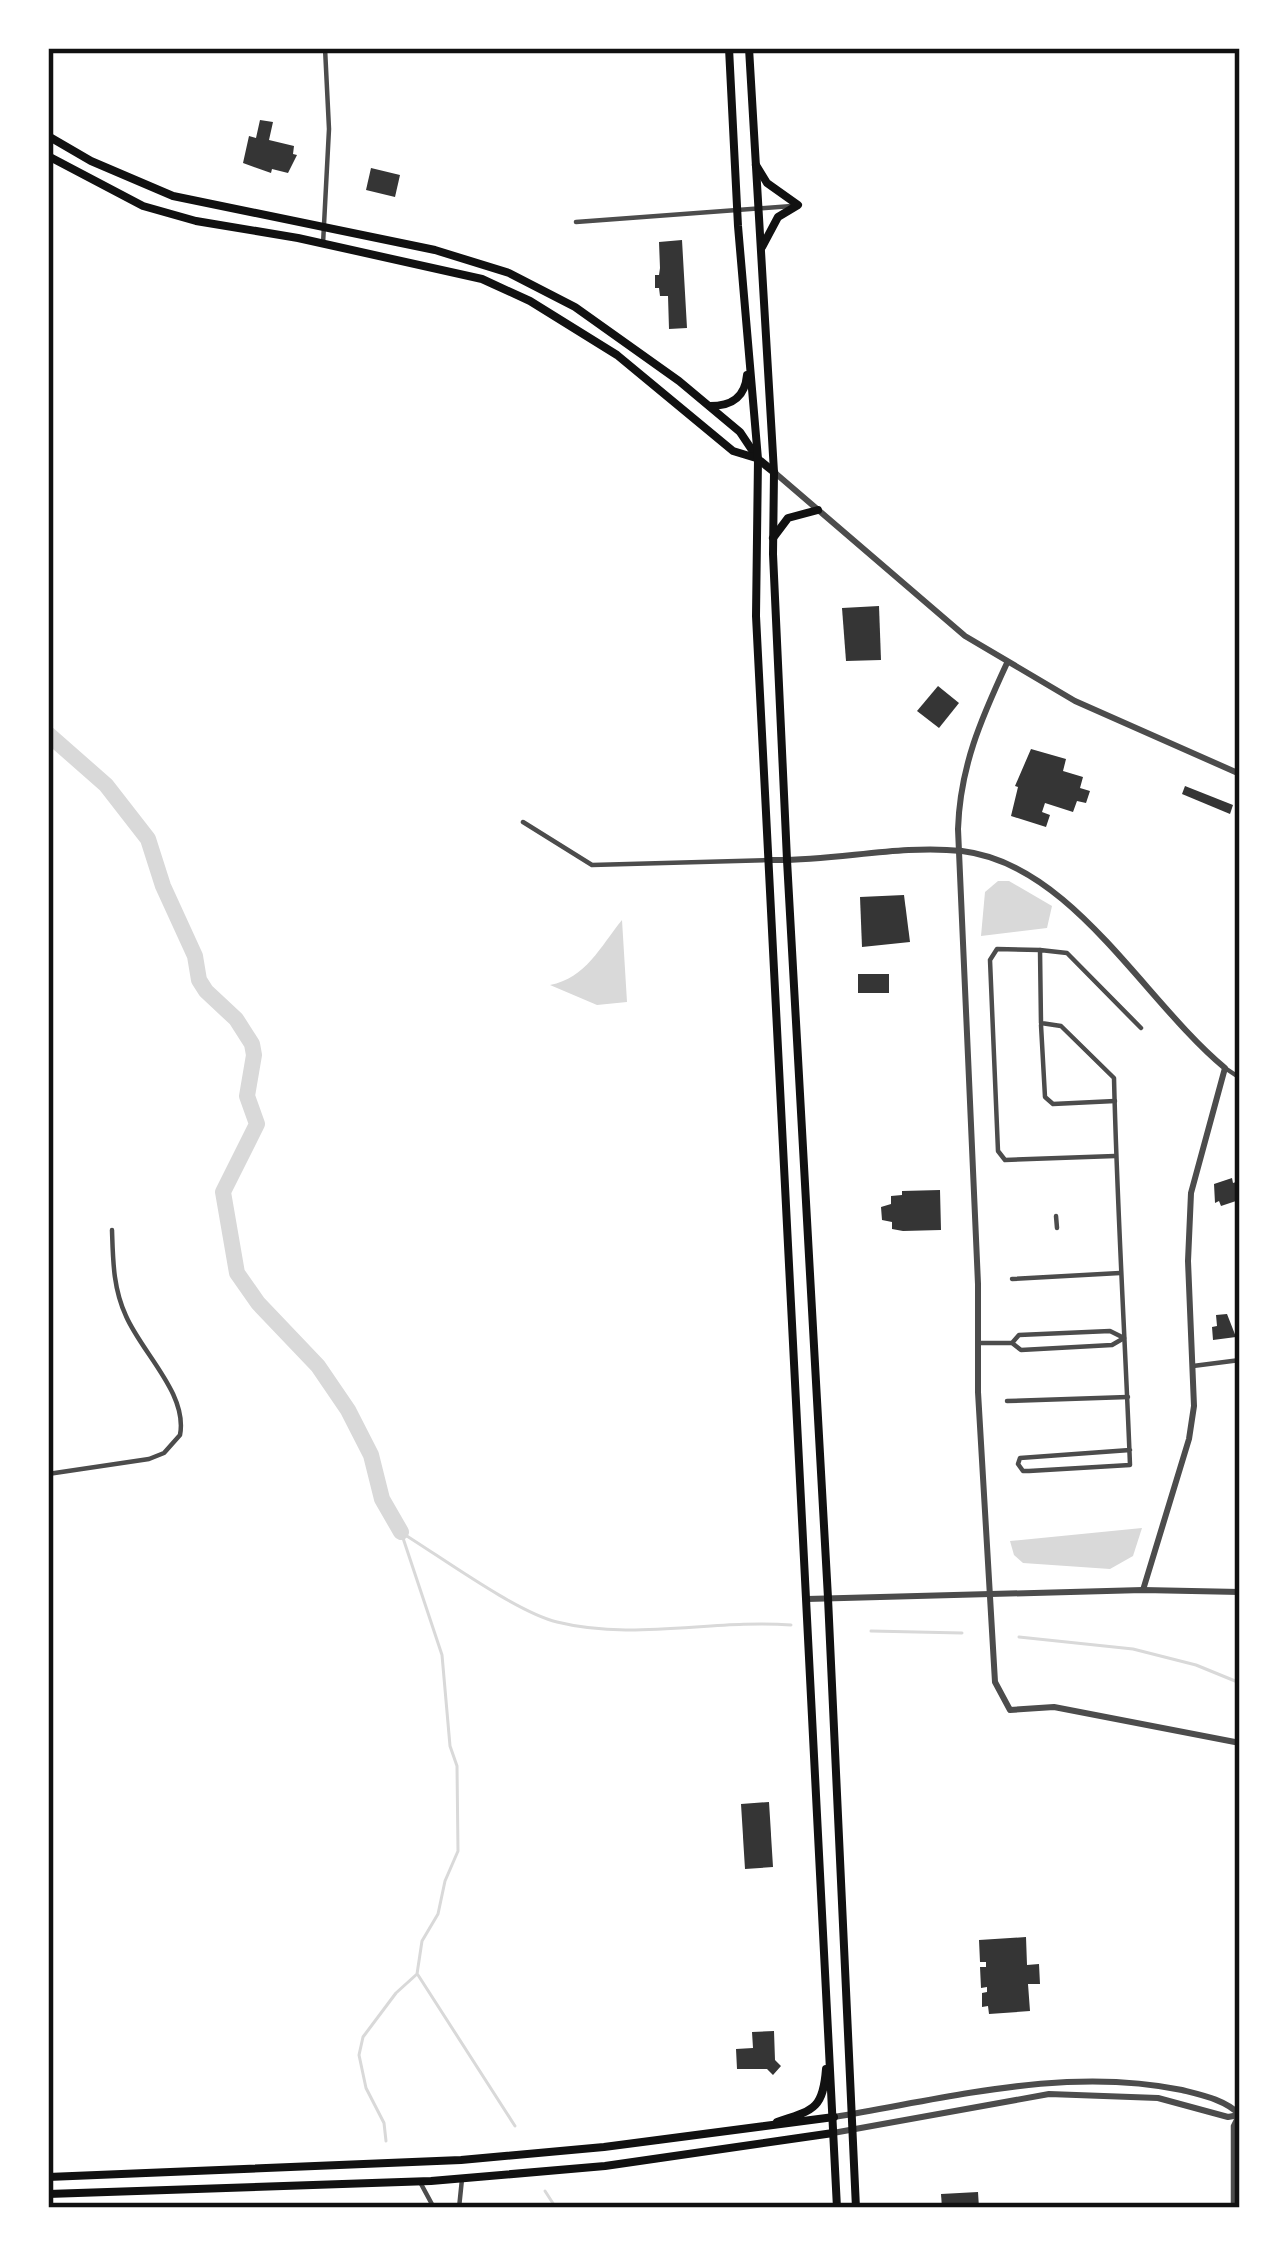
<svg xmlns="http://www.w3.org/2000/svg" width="1288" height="2256" font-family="Manrope,sans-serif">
<rect width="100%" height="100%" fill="#fff"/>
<g fill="#d9d9d9">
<polygon points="998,881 1009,881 1052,906 1047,928 981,936 985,892"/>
<path d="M622,920l5,82 -30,3 -47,-20c36,-7 50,-38 72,-65z"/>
<polygon points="1142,1528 1133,1556 1110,1569 1023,1563 1014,1555 1010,1541"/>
</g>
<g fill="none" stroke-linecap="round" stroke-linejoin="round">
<g stroke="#d9d9d9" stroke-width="3">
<path d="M402,1533c39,24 114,79 155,89 76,19 157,-3 234,3"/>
<polyline points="871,1631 962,1633"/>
<polyline points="1019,1637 1133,1649 1196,1665 1240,1683"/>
<polyline points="418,1975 515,2126"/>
<polyline points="386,2141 384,2123 366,2088 359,2055 363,2037 396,1993 417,1974 422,1941 438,1914 445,1881 458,1851 457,1766 450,1746 442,1655 401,1532"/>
<polyline points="545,2191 556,2208"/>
</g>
<polyline stroke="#d9d9d9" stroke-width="16" points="48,734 106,785 148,839 163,886 195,956 199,980 206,991 236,1019 252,1044 254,1055 247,1096 257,1124 223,1192 237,1273 258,1303 318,1366 348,1410 371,1455 382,1499 401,1532"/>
</g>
<g fill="#353535">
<polygon points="260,120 273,122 269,140 294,146 293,154 297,155 288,173 272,169 271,173 243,163 249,136 256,138"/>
<polygon points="371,168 400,175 395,197 366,190"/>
<polygon points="682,240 687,328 669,329 668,296 660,296 659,288 655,288 655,275 659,275 660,268 659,242"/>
<polygon points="879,606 881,660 846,661 842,608"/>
<polygon points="938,686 959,703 939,728 917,711"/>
<polygon points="1031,749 1066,759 1063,771 1083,777 1080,788 1090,791 1086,803 1077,801 1073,812 1045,803 1042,812 1050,815 1046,827 1011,816 1018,787 1015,786"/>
<polygon points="1185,786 1233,805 1230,814 1182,794"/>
<polygon points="904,895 910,942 862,947 860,897"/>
<rect x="858" y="974" width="31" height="19"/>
<polygon points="1232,1178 1233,1183 1239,1181 1239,1200 1221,1206 1219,1201 1215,1203 1214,1184"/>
<polygon points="940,1190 941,1230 903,1231 892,1229 892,1222 882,1220 881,1207 891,1204 891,1196 902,1195 902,1191"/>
<polygon points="1227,1314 1236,1337 1213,1340 1212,1327 1217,1326 1216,1315"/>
<polygon points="769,1802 773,1867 745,1869 741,1804"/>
<polygon points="1026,1937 1027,1965 1039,1964 1040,1984 1028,1984 1030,2011 989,2014 988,2006 982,2007 982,1993 987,1992 987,1987 981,1988 980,1967 986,1967 986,1962 980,1962 979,1940"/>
<polygon points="774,2031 775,2060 781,2066 773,2075 767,2069 737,2069 736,2049 753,2048 752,2032"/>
<polygon points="978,2192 979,2208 942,2208 941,2194"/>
</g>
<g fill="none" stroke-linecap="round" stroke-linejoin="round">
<g stroke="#4c4c4c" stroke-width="4.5">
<polyline points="576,222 792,206"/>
<polyline points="323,244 329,129 325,48"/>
<polyline points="523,822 592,865 769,860"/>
<polyline points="1040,950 997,949 990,960 998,1151 1005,1160 1115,1156"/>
<polyline points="1041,1025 1045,1097 1053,1104 1115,1101"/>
<polyline points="1225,1068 1240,1078"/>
<polyline points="1056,1216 1057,1228"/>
<polyline points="1012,1279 1120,1273"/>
<polyline points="978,1343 1012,1343 1021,1350 1112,1345 1124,1338 1110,1331 1019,1335 1012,1343"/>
<polyline points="1193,1366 1240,1360"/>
<polyline points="1007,1401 1128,1397"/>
<path d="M1130,1450l-110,8 -2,6 5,7h6l101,-6c-5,-129 -13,-258 -16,-387l-53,-52 -20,-3 -1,-73 27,3 74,75"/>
<path d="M48,1474l101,-15 15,-6 16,-18c8,-41 -38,-82 -54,-119 -13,-28 -13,-56 -14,-86"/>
<polyline points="420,2182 434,2208"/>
<polyline points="459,2208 462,2179"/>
<polyline points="1233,2208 1233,2126 1237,2118"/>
</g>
<g stroke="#4c4c4c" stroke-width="6">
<polyline points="774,472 965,636 1075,701 1240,774"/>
<path d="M1007,663c-26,56 -47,104 -49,166l20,455v108l17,290 15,28 44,-3 186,36"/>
<path d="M769,860c64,2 129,-16 193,-9 110,13 182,150 263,217l-34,125 -3,68 6,145 -5,33 -46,151"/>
<polyline points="807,1599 1143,1590 1240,1592"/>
<path d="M834,2117c116,-19 231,-51 348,-27 20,5 44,10 58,25"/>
<polyline points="833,2133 1049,2094 1158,2098 1228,2117 1239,2115"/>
</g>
<g stroke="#111" stroke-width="8">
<polyline points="48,136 91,161 173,196 435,250 509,273 575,307 679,381 740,432 758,459 774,472"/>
<polyline points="48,156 143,206 196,221 298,238 482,279 530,301 617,355 733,451 756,458"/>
<polyline points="48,2177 461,2160 604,2147 834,2117"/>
<polyline points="48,2194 431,2181 605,2166 833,2133"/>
</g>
<g stroke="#111" stroke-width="8">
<polyline points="729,48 738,226 758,459 756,616 837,2208"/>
<polyline points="749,48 774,472 773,554 787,860 828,1598 856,2208"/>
<polyline points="756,165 767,183 798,205 778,217 762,247"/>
<path d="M710,406c21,0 35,-8 37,-31"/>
<polyline points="773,538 788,518 818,510"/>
<path d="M777,2122c37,-12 46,-13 49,-53"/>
</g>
</g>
<rect width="1288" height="2256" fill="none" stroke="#ffffff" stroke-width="102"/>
<rect x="51" y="51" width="1186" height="2154" fill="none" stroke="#111" stroke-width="4.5"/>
</svg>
